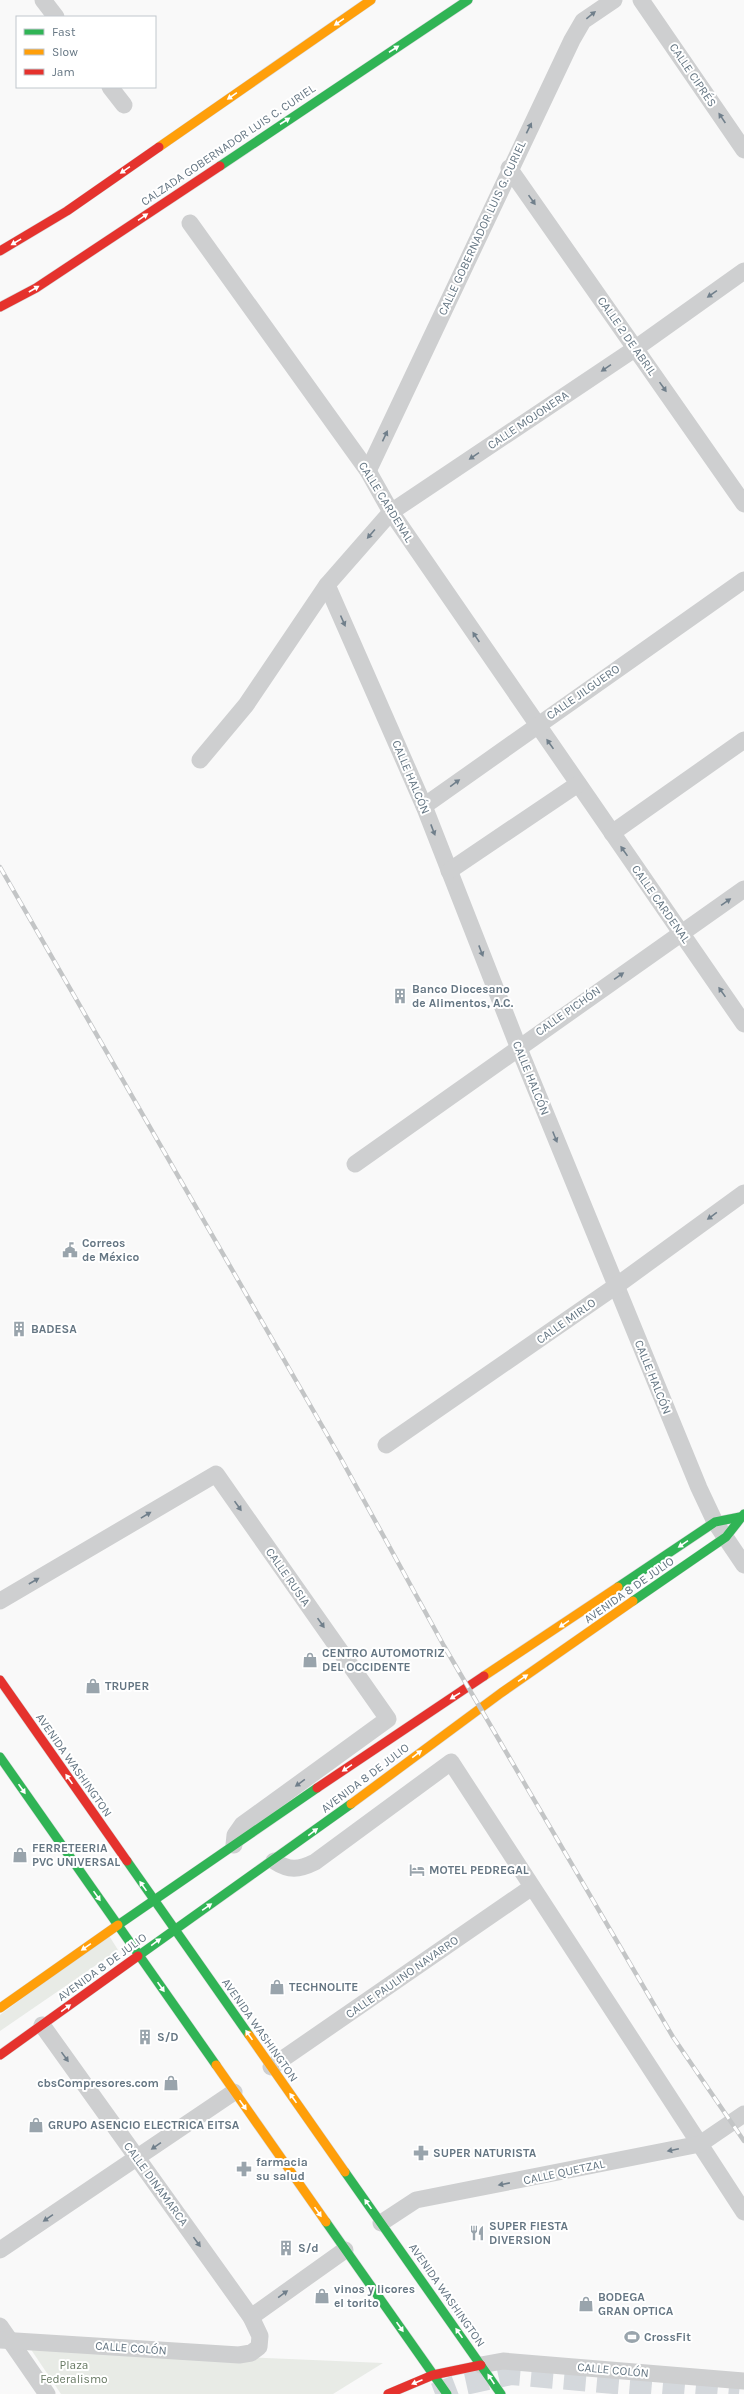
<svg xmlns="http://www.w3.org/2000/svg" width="744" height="2394" font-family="Karla,sans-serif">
<rect width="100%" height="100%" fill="#f9f9f9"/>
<g fill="#e8ebe6">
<polygon points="108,1934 118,1950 0,2031 0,2015"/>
<polygon points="30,2348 383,2363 333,2394 61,2394"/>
</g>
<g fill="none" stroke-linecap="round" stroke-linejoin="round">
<polyline stroke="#d4d8dc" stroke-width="22" stroke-dasharray="22 11" stroke-linecap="butt" points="435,2394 456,2386 511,2374 739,2394"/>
<g stroke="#d5d6d7" stroke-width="10">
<g id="fast">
<polyline points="220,166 468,0"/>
<polyline points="618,1587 715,1522 740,1517"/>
<polyline points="633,1601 726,1537 744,1514"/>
<polyline points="0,1757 216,2065"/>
<polyline points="127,1861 249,2035"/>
<polyline points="118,1925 317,1788"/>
<polyline points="138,1956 351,1804"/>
<polyline points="345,2172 501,2394"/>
<polyline points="326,2222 447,2394"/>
</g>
</g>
<g stroke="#d5d6d7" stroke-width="10">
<g id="slow">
<polyline points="159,147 371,0"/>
<polyline points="484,1676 618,1587"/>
<polyline points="351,1804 501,1693 633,1601"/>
<polyline points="0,2008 118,1925"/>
<polyline points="249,2035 345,2172"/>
<polyline points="216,2065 326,2222"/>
</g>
</g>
<g stroke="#d5d6d7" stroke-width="10">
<g id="jam">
<polyline points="0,251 67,211 159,147"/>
<polyline points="0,307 36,288 220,166"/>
<polyline points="0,1680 127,1861"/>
<polyline points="317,1788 484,1676"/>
<polyline points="0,2055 138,1956"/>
<polyline points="388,2394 433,2375 481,2365"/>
</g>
</g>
<g stroke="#cecfd0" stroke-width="17">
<polyline points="43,0 56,17"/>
<polyline points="641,0 744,150"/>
<polyline points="110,87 124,105"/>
<polyline points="509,168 744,504"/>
<polyline points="190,223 368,471 391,512 744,1024"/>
<polyline points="368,471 572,40 583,21 614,0"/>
<polyline points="327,585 424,806 518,1046 699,1488 715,1522 744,1565"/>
<polyline points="200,760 246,705 327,585 391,512 636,348 744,271"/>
<polyline points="424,806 744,580"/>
<polyline points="612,833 744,740"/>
<polyline points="449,871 578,784"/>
<polyline points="355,1164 744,889"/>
<polyline points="386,1445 616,1286 744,1193"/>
<polyline points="0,1601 216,1474 388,1719 242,1825 235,1835 234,1845"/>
<path d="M274,1861c15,10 25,9 41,1l136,-100 293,450"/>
<polyline points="271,2067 532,1887"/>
<polyline points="381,2223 416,2200 700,2144 744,2114"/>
<polyline points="0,2250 234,2092"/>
<polyline points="251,2317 345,2250"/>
<polyline points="0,2326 47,2394"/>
<polyline points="0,2340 239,2355 251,2353 259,2347 260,2336 251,2317 42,2025"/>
<polyline points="481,2365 503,2361 744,2381"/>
</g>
<use href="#fast" stroke="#30b455" stroke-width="9"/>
<use href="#slow" stroke="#ff9f0a" stroke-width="9"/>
<use href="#jam" stroke="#e5322d" stroke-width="9"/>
<g stroke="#c3c5c6" stroke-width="4.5">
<polyline id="rail" points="0,867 340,1457 444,1646 673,2037 744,2141"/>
</g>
<use href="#rail" stroke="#fff" stroke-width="3" stroke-dasharray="9" stroke-linecap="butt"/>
</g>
<defs><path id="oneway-solid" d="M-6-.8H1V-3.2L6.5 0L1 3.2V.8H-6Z"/></defs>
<g fill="#707f8b">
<use href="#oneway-solid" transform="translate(591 15) rotate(-39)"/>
<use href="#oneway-solid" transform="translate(722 118) rotate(-124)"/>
<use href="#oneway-solid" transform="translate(529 128) rotate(-64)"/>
<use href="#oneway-solid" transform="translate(532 200) rotate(55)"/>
<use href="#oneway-solid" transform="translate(712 294) rotate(145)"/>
<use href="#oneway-solid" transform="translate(606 368) rotate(146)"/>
<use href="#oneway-solid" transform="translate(663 387) rotate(55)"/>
<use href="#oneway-solid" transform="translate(385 436) rotate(-65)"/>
<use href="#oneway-solid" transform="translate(474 456) rotate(146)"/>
<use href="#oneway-solid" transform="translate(371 534) rotate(131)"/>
<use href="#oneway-solid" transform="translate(343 621) rotate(66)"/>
<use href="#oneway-solid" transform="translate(476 637) rotate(-124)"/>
<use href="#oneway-solid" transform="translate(550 744) rotate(-125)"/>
<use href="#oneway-solid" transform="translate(455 783) rotate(-36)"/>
<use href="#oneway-solid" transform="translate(433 830) rotate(69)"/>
<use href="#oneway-solid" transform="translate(624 851) rotate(-125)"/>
<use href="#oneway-solid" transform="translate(726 902) rotate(-35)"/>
<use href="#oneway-solid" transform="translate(481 951) rotate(69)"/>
<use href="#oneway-solid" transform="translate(619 976) rotate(-35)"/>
<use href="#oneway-solid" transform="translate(722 992) rotate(-125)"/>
<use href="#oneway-solid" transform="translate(555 1137) rotate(68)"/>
<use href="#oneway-solid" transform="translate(712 1216) rotate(144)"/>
<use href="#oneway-solid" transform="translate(238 1506) rotate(55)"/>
<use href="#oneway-solid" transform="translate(146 1515) rotate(-31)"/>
<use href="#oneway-solid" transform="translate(34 1581) rotate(-30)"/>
<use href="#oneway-solid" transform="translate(321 1623) rotate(55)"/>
<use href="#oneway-solid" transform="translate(300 1783) rotate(144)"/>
<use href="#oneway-solid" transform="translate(65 2057) rotate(54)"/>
<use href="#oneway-solid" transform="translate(156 2146) rotate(145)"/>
<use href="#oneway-solid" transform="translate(673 2150) rotate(168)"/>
<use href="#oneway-solid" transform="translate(504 2184) rotate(169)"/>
<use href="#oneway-solid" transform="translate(48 2218) rotate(146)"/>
<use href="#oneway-solid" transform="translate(197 2242) rotate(54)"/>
<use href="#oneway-solid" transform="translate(283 2294) rotate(-36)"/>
</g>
<g fill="#fff">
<use href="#oneway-solid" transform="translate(339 22) rotate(145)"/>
<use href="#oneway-solid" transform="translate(394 49) rotate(-33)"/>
<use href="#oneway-solid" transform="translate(232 96) rotate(145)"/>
<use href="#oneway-solid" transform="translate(285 121) rotate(-33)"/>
<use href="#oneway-solid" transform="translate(125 170) rotate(145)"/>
<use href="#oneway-solid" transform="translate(143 217) rotate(-34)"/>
<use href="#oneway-solid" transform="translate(16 242) rotate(149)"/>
<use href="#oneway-solid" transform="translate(34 289) rotate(-30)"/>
<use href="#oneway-solid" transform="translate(683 1544) rotate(146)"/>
<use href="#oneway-solid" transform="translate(564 1624) rotate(146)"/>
<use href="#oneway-solid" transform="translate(523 1678) rotate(-34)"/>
<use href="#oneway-solid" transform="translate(455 1696) rotate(148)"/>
<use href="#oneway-solid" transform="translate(417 1754) rotate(-37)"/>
<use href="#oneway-solid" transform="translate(347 1768) rotate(146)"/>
<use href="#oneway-solid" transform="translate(69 1779) rotate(-125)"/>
<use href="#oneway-solid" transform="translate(22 1789) rotate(55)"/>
<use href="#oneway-solid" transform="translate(313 1832) rotate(-37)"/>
<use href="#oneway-solid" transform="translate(143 1886) rotate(-125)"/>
<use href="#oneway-solid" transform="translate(97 1896) rotate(55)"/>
<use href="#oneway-solid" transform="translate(207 1907) rotate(-35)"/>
<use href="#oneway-solid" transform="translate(156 1942) rotate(-36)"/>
<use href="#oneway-solid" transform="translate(86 1947) rotate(145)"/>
<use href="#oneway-solid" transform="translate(161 1987) rotate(55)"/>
<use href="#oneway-solid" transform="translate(66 2008) rotate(-36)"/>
<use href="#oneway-solid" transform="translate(249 2035) rotate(-125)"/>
<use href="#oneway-solid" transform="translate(293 2098) rotate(-125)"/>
<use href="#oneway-solid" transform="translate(243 2105) rotate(55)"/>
<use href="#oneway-solid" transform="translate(368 2204) rotate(-125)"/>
<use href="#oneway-solid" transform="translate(318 2212) rotate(55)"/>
<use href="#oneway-solid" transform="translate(400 2327) rotate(55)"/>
<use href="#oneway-solid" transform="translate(459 2333) rotate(-125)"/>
<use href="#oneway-solid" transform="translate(491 2379) rotate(-124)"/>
<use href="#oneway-solid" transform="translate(417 2382) rotate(157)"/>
</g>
<defs>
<g id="building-bare" transform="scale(1.2)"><path d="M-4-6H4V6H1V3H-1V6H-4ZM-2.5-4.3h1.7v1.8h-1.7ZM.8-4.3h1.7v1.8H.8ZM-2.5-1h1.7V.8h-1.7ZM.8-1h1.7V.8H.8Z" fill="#99a4ac" stroke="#fff" stroke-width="2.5" paint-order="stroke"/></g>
<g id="civic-bare" transform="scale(1.2)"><path d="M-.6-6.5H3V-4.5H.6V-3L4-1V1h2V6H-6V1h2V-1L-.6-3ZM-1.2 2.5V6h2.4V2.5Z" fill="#99a4ac" stroke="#fff" stroke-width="2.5" paint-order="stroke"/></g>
<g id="shop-bare" transform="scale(1.2)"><path d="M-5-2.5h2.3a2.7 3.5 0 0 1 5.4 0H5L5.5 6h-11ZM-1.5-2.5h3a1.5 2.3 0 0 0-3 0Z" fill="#99a4ac" stroke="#fff" stroke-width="2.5" paint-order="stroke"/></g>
<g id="hotel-bare" transform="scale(1.2)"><path d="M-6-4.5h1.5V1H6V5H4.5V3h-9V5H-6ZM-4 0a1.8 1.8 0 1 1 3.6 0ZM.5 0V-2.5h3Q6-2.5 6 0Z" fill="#99a4ac" stroke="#fff" stroke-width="2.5" paint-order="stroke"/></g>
<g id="pharmacy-bare" transform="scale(1.2)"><path d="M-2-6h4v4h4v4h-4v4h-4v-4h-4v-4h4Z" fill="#99a4ac" stroke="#fff" stroke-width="2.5" paint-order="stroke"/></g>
<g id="restaurant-bare" transform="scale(1.2)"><path d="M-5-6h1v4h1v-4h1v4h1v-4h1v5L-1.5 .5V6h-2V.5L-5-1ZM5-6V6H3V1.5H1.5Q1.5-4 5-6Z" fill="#99a4ac" stroke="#fff" stroke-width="2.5" paint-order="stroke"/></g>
<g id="stadium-bare" transform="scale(1.2)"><path d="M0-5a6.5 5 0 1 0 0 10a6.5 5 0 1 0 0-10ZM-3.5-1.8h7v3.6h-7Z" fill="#99a4ac" stroke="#fff" stroke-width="2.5" paint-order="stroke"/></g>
</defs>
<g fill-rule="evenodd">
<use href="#building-bare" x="400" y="996"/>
<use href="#civic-bare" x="70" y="1250"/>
<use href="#building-bare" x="19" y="1329"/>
<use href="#shop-bare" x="310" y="1660"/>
<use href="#shop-bare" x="93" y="1686"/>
<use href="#shop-bare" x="20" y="1855"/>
<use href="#hotel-bare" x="417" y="1870"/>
<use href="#shop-bare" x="277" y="1987"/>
<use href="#building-bare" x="145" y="2037"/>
<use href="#shop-bare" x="171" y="2083"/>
<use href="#shop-bare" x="36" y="2125"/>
<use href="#pharmacy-bare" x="421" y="2153"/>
<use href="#pharmacy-bare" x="244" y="2169"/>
<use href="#restaurant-bare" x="477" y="2233"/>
<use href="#building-bare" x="286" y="2248"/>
<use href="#shop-bare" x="322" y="2296"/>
<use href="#shop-bare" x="586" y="2304"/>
<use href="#stadium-bare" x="632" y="2337"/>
</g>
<g text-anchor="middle" stroke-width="4" stroke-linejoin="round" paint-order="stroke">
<g font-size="12" fill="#657683" stroke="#fff">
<text transform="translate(693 75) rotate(56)" y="4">CALLE CIPRÉS</text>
<text transform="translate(228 145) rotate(-34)" y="4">CALZADA GOBERNADOR LUIS C. CURIEL</text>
<text transform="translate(482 228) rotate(-65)" y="4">CALLE GOBERNADOR LUIS G. CURIEL</text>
<text transform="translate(627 336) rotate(55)" y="4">CALLE 2 DE ABRIL</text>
<text transform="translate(528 420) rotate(-34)" y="4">CALLE MOJONERA</text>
<text transform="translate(386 502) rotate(58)" y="4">CALLE CARDENAL</text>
<text transform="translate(583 692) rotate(-35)" y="4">CALLE JILGUERO</text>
<text transform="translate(411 777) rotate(67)" y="4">CALLE HALCÓN</text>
<text transform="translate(661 904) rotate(55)" y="4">CALLE CARDENAL</text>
<text transform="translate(568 1011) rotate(-35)" y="4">CALLE PICHÓN</text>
<text transform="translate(531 1078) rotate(68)" y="4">CALLE HALCÓN</text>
<text transform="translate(566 1321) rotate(-35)" y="4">CALLE MIRLO</text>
<text transform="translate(653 1377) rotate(68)" y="4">CALLE HALCÓN</text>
<text transform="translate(288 1577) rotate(55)" y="4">CALLE RUSIA</text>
<text transform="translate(629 1590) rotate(-35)" y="4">AVENIDA 8 DE JULIO</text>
<text transform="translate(74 1765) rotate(55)" y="4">AVENIDA WASHINGTON</text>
<text transform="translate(365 1778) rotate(-37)" y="4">AVENIDA 8 DE JULIO</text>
<text transform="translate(102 1967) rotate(-36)" y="4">AVENIDA 8 DE JULIO</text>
<text transform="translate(402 1977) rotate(-35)" y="4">CALLE PAULINO NAVARRO</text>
<text transform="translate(260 2030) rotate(55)" y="4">AVENIDA WASHINGTON</text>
<text transform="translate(564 2172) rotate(-12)" y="4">CALLE QUETZAL</text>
<text transform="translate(156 2184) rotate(54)" y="4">CALLE DINAMARCA</text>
<text transform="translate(447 2295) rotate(55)" y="4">AVENIDA WASHINGTON</text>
<text transform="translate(131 2348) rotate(4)" y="4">CALLE COLÓN</text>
<text transform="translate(613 2370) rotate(5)" y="4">CALLE COLÓN</text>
</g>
<g font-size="12" font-weight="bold" fill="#657683" stroke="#fff" text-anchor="start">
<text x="412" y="993">Banco Diocesano<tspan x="412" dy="14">de Alimentos, A.C.</tspan></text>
<text x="82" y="1247">Correos<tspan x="82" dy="14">de México</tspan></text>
<text x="31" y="1333">BADESA</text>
<text x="322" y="1657">CENTRO AUTOMOTRIZ<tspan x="322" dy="14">DEL OCCIDENTE</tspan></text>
<text x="105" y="1690">TRUPER</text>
<text x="32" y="1852">FERRETEERIA<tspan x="32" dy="14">PVC UNIVERSAL</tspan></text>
<text x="429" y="1874">MOTEL PEDREGAL</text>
<text x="289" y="1991">TECHNOLITE</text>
<text x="157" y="2041">S/D</text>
<text x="159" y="2087" text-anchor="end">cbsCompresores.com</text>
<text x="48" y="2129">GRUPO ASENCIO ELECTRICA EITSA</text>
<text x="433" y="2157">SUPER NATURISTA</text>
<text x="256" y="2166">farmacia<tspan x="256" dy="14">su salud</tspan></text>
<text x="489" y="2230">SUPER FIESTA<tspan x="489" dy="14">DIVERSION</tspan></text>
<text x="298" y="2252">S/d</text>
<text x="334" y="2293">vinos y licores<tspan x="334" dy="14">el torito</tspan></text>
<text x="598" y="2301">BODEGA<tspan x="598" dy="14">GRAN OPTICA</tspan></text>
<text x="644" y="2341">CrossFit</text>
</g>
<g font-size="12" fill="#687a64" stroke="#fff">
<text x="74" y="2369">Plaza<tspan x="74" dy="14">Federalismo</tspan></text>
</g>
</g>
<rect x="16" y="16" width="140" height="72" fill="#ffffff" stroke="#c1c8cd"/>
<rect x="24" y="29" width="20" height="6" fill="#30b455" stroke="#c1c8cd"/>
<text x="52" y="36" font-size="12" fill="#657683">Fast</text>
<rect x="24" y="49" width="20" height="6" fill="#ff9f0a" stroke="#c1c8cd"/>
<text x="52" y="56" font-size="12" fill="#657683">Slow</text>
<rect x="24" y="69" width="20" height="6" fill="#e5322d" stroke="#c1c8cd"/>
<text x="52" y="76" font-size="12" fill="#657683">Jam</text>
</svg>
